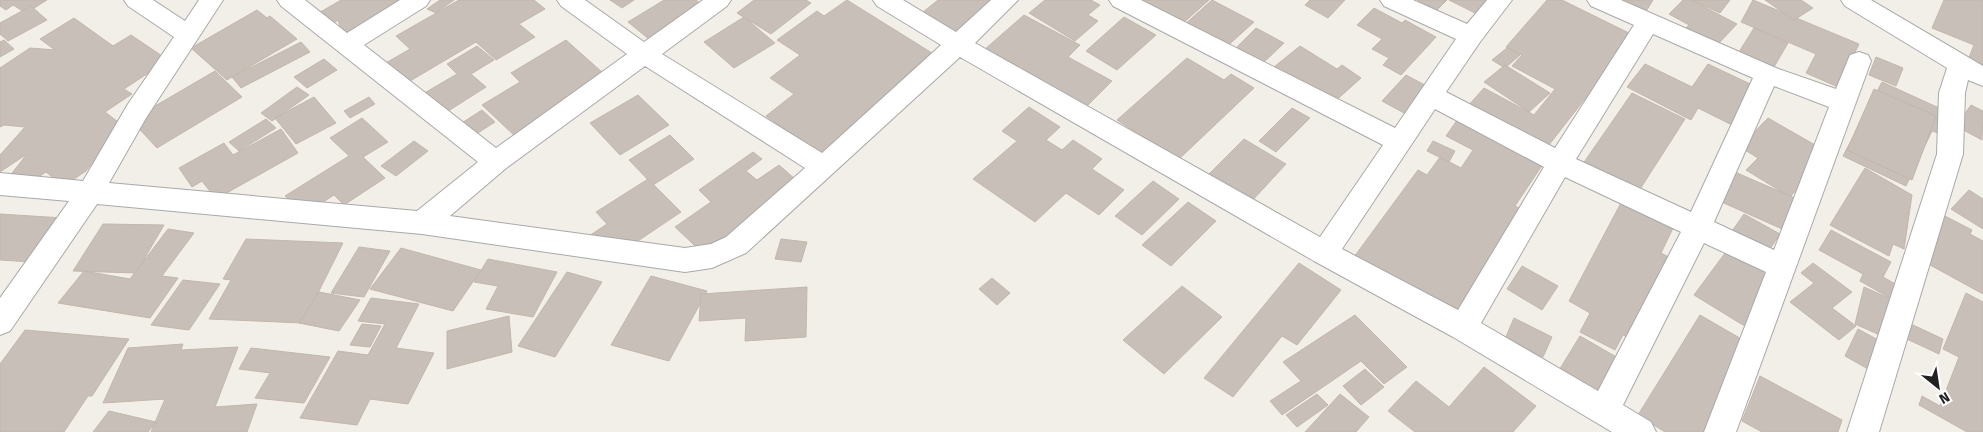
<svg xmlns="http://www.w3.org/2000/svg" width="1983" height="432" font-family="'Fira Sans',sans-serif">
<rect width="100%" height="100%" fill="#f2efe9"/>
<g fill="#c7bfb8" stroke="#c4b6ab">
<polygon points="0,0 47,0 26,13 13,5 6,10 0,6"/>
<polygon points="341,0 419,0 356,44 342,33 338,20 331,25 317,14"/>
<polygon points="440,0 454,0 436,13 427,9"/>
<polygon points="459,0 534,0 545,9 519,24 535,37 496,60 476,42 405,84 384,64 410,49 396,36"/>
<polygon points="610,0 634,0 622,8"/>
<polygon points="664,0 696,0 704,6 661,49 628,22"/>
<polygon points="754,0 806,0 811,3 771,34 737,13"/>
<polygon points="847,0 932,53 904,77 916,85 824,157 766,116 794,94 770,78 800,55 777,40 817,11 824,16"/>
<polygon points="938,0 1004,0 962,35 923,12"/>
<polygon points="1045,0 1091,0 1100,5 1088,15 1098,21 1075,41 1029,13"/>
<polygon points="1141,0 1209,0 1182,24"/>
<polygon points="1212,0 1254,22 1224,49 1184,25"/>
<polygon points="1310,0 1345,0 1328,18 1305,5"/>
<polygon points="1417,0 1447,0 1437,10"/>
<polygon points="1449,0 1491,0 1477,14"/>
<polygon points="1547,0 1562,0 1631,34 1616,51 1630,58 1612,64 1545,150 1467,107 1484,88 1534,115 1555,89 1512,66 1522,55 1506,47"/>
<polygon points="1615,0 1653,0 1645,13"/>
<polygon points="1683,0 1691,0 1737,24 1717,45 1685,29 1689,25 1669,14"/>
<polygon points="1692,0 1730,0 1720,13"/>
<polygon points="1753,0 1859,44 1838,87 1806,73 1816,54 1741,22"/>
<polygon points="1765,0 1801,0 1813,8 1794,20"/>
<polygon points="1944,0 1983,0 1983,66 1968,60 1974,45 1932,28"/>
<polygon points="31,6 47,20 8,41 0,34 0,23"/>
<polygon points="1374,8 1402,23 1405,20 1436,37 1401,75 1383,65 1389,58 1372,49 1382,39 1357,25"/>
<polygon points="257,10 267,18 270,16 297,39 227,80 191,48"/>
<polygon points="1024,15 1080,45 1068,57 1112,81 1085,108 984,50"/>
<polygon points="744,17 775,43 734,68 704,42"/>
<polygon points="1124,17 1156,35 1117,70 1086,51"/>
<polygon points="74,18 113,46 131,35 168,60 124,89 132,94 105,112 122,125 86,171 64,186 46,172 22,188 9,177 27,154 0,172 0,155 25,127 4,125 0,127 0,68 30,48 55,50 40,39"/>
<polygon points="1256,28 1284,43 1261,65 1234,50"/>
<polygon points="1754,28 1788,43 1774,67 1739,52"/>
<polygon points="4,40 14,49 0,57 0,42"/>
<polygon points="566,40 612,81 518,139 482,105 520,82 511,73"/>
<polygon points="301,42 310,52 241,88 232,77"/>
<polygon points="477,46 494,60 471,74 486,87 442,115 421,95 457,74 447,64"/>
<polygon points="1300,46 1337,69 1342,65 1361,78 1332,104 1274,67"/>
<polygon points="1507,48 1520,55 1505,68 1492,60"/>
<polygon points="1876,57 1903,68 1896,86 1869,75"/>
<polygon points="1187,58 1224,80 1231,74 1254,88 1178,160 1117,120"/>
<polygon points="324,59 337,70 307,88 294,77"/>
<polygon points="1645,64 1692,87 1708,64 1765,91 1740,129 1698,108 1691,120 1627,87"/>
<polygon points="1505,65 1550,93 1529,112 1484,82"/>
<polygon points="215,71 242,97 157,148 131,120"/>
<polygon points="1406,75 1438,92 1415,119 1382,101"/>
<polygon points="1882,82 1948,112 1938,133 1932,131 1906,186 1843,156"/>
<polygon points="297,87 309,95 272,121 261,113"/>
<polygon points="1874,89 1936,116 1912,180 1847,150"/>
<polygon points="1632,93 1685,119 1635,197 1580,168"/>
<polygon points="638,95 669,125 620,155 590,123"/>
<polygon points="314,97 336,123 296,144 275,118"/>
<polygon points="369,97 375,104 350,118 344,111"/>
<polygon points="1971,105 1983,111 1982,140 1956,126"/>
<polygon points="1029,107 1060,127 1046,140 1062,150 1073,140 1102,159 1092,169 1124,190 1099,215 1066,193 1035,222 973,179 1017,141 1002,131"/>
<polygon points="1292,108 1310,118 1276,152 1259,141"/>
<polygon points="482,110 495,122 470,138 457,126"/>
<polygon points="362,118 388,142 363,157 385,178 344,205 334,195 303,215 285,196 349,156 330,138"/>
<polygon points="1768,118 1829,153 1790,197 1746,170 1758,158 1740,147"/>
<polygon points="266,119 276,128 239,151 229,142"/>
<polygon points="1458,119 1545,161 1515,206 1532,215 1491,271 1506,279 1476,328 1354,257 1418,170 1427,175 1440,157 1461,168 1473,150 1446,136"/>
<polygon points="281,129 298,153 216,199 202,181 192,187 179,168 224,143 233,155"/>
<polygon points="670,135 694,159 653,185 629,160"/>
<polygon points="1244,139 1286,164 1250,203 1207,176"/>
<polygon points="414,141 428,151 396,176 381,166"/>
<polygon points="1433,141 1455,151 1449,162 1427,151"/>
<polygon points="753,152 762,159 746,171 757,180 779,165 804,187 708,258 675,227 711,202 699,190"/>
<polygon points="1721,166 1811,205 1800,237 1708,196"/>
<polygon points="1865,168 1912,195 1904,249 1893,244 1889,256 1830,225"/>
<polygon points="648,179 681,212 611,259 589,236 607,224 596,212"/>
<polygon points="1153,181 1179,199 1142,235 1115,216"/>
<polygon points="1969,190 1983,199 1983,229 1951,209"/>
<polygon points="1623,199 1675,224 1661,253 1684,265 1645,347 1623,335 1615,350 1580,332 1590,313 1569,301"/>
<polygon points="1188,202 1216,221 1171,266 1142,245"/>
<polygon points="0,214 79,219 47,263 0,260"/>
<polygon points="1744,214 1780,234 1764,258 1728,237"/>
<polygon points="1945,216 1972,230 1970,234 1983,241 1983,294 1921,260"/>
<polygon points="103,224 164,225 136,273 73,271"/>
<polygon points="168,229 194,233 162,276 178,278 150,318 58,303 84,271 130,279"/>
<polygon points="1831,230 1891,262 1883,277 1897,285 1890,298 1860,281 1863,274 1819,250"/>
<polygon points="246,239 343,243 303,323 209,319 231,280 223,279"/>
<polygon points="781,239 807,242 801,262 775,259"/>
<polygon points="359,247 390,251 364,297 331,293"/>
<polygon points="401,248 481,270 453,311 370,289"/>
<polygon points="1728,249 1772,275 1755,299 1772,310 1756,333 1694,295"/>
<polygon points="488,259 557,272 533,317 486,309 498,286 474,282"/>
<polygon points="1299,263 1341,290 1297,345 1282,336 1233,397 1204,378"/>
<polygon points="1813,263 1852,292 1832,308 1856,326 1839,340 1790,302 1814,283 1801,273"/>
<polygon points="1522,266 1558,286 1542,310 1507,289"/>
<polygon points="567,272 602,282 555,357 518,346"/>
<polygon points="651,276 707,291 669,361 611,345"/>
<polygon points="992,278 1010,293 997,305 979,289"/>
<polygon points="183,280 220,284 189,330 151,325"/>
<polygon points="1182,286 1222,317 1164,374 1123,340"/>
<polygon points="807,287 806,337 745,341 746,318 699,321 701,294"/>
<polygon points="1864,287 1891,299 1882,336 1855,324"/>
<polygon points="319,292 360,300 339,331 299,323"/>
<polygon points="1966,293 1983,302 1983,432 1967,432 1919,405 1922,396 1940,406 1959,357 1943,349"/>
<polygon points="371,298 419,304 396,348 434,353 408,404 370,399 357,425 300,418 338,351 368,355 385,324 358,321"/>
<polygon points="1355,315 1407,367 1384,384 1361,361 1282,415 1270,401 1301,381 1283,362"/>
<polygon points="1700,315 1757,348 1708,432 1665,432 1638,415"/>
<polygon points="509,316 512,352 447,369 447,331"/>
<polygon points="1514,318 1552,337 1543,357 1505,339"/>
<polygon points="1900,319 1943,339 1939,354 1896,334"/>
<polygon points="362,324 381,326 370,347 350,345"/>
<polygon points="1858,329 1880,341 1868,369 1845,356"/>
<polygon points="25,330 129,339 92,396 88,396 64,432 0,432 0,364"/>
<polygon points="1580,336 1639,370 1618,408 1558,372"/>
<polygon points="183,344 181,350 238,347 215,407 257,404 247,432 151,432 165,399 103,403 128,348"/>
<polygon points="251,348 330,357 304,403 255,398 270,373 239,369"/>
<polygon points="1484,367 1536,406 1513,432 1415,432 1388,411 1416,381 1449,407"/>
<polygon points="1365,369 1384,387 1361,405 1343,386"/>
<polygon points="1760,376 1842,420 1838,432 1762,432 1742,421"/>
<polygon points="1317,394 1328,405 1297,427 1286,415"/>
<polygon points="1340,394 1369,417 1356,432 1305,432"/>
<polygon points="109,411 156,422 148,432 93,432"/>
</g>
<g fill="none" stroke-linecap="round" stroke-linejoin="round">
<g stroke="#a9a9a9" stroke-width="2">
<g id="minor">
<path d="M124,0h29l32,21 14,-21h24l-77,118 -37,65 308,28 61,-49 -197,-156 -4,-6h28l42,33 53,-33h30l-4,6 -62,39 132,103 131,-94 -66,-48 -4,-6h28l59,42 59,-42h28l-4,6 -65,48 160,99 119,-108 -64,-39 -4,-6h30l53,32 35,-32h27l-43,43 345,194 63,-92 -270,-139 -4,-6h32l254,128 61,-89 -72,-33 -4,-6h33l54,24 20,-24h25l-32,42 -34,50 109,56 79,-123 -43,-19 -4,-6h34l155,68 60,21 14,-34 9,-3 9,3 3,6 -135,371h-32l62,-160 -62,-29 -81,162 28,17 5,10h-44l-159,-95 -139,-76 -354,-204 -214,196 -34,15 -27,4 -263,-38 -325,-30 -87,127 -10,4v-37l69,-97 -69,-6v-22l83,8 45,-77 46,-67 -46,-31zM1653,34l100,44 -62,134 -115,-53zM645,66l160,102 -79,69 -15,7 -26,4 -235,-32 55,-47zM1774,86l55,21 -55,143 -60,-28zM1435,109l109,58 -86,143 -116,-61zM1565,177l116,55 -83,159 -117,-68z"/>
<polygon points="1841,0 1871,0 1983,66 1983,86 1968,80 1965,93 1963,154 1879,432 1847,432 1937,154 1939,93 1947,68 1845,6"/>
</g>
</g>
<use href="#minor" fill="#fff" fill-rule="evenodd"/>
</g>
<g transform="translate(1938 387) rotate(150)" stroke="#ffffff" stroke-width="4" paint-order="stroke">
<path d="M0-4L9 19L0 12L-9 19Z" fill="#222222"/>
<text y="-8" font-size="14" font-weight="bold" text-anchor="middle" fill="#222222">N</text>
</g>
</svg>
